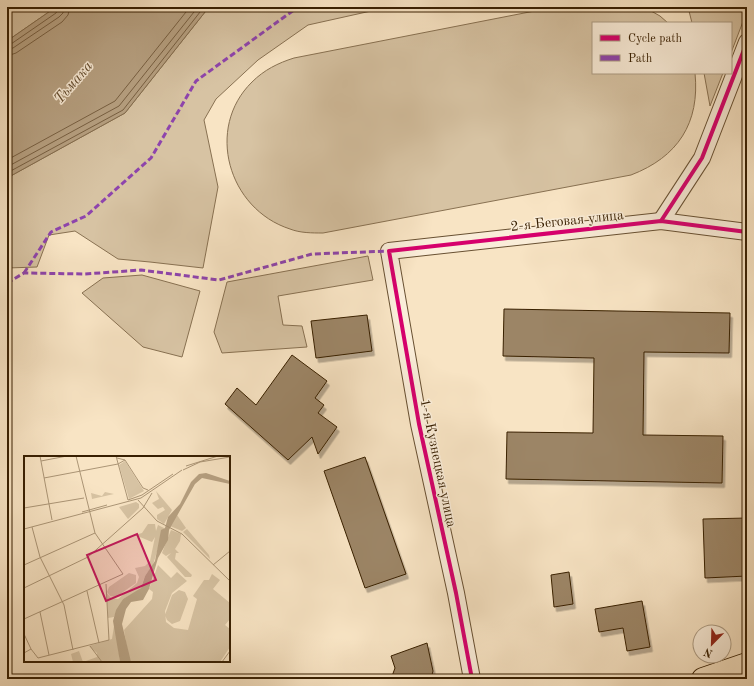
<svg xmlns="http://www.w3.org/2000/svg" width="754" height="686" font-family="'Old Standard TT',serif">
<defs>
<filter id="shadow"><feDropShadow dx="2.5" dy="4.5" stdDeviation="0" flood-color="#0004"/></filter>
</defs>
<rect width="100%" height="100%" fill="#f8e4c4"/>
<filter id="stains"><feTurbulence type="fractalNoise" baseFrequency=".005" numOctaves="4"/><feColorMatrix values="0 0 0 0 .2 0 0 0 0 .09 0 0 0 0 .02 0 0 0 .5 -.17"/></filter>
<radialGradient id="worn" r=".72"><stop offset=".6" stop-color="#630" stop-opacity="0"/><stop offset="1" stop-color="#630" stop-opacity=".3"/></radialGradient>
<g fill="#d7c3a3" stroke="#887152">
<polygon points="7,7 56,7 7,41"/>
<polygon points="209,7 389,7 308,25 258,60 216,99 204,120 218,187 203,268 150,262 118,259 75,231 49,235 37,267 7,268 7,178 125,113"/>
<path d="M555,7h89l16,9 8,7h-75v50h102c5,50 -17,84 -64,102l-308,58c-11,0 -23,0 -33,-4 -62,-20 -85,-101 -38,-147 12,-12 26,-19 42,-24z"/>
<polygon points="688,7 747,7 747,11 731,53 731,23 692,23"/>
<polygon points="704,73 723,73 710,106"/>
<polygon points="368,256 373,280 278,296 283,325 302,326 307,347 222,353 214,332 227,282"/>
<polygon points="142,275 200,291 182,357 143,347 82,293 103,278"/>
</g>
<polygon fill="#b7a182" stroke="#846d4e" points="56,7 209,7 125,113 7,178 7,41"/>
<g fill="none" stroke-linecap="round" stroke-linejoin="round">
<g stroke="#786042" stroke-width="1">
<polyline points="7,44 11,44 56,13 58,10 59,7"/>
<polyline points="7,49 13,48 59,17 63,13 64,7"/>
<polyline points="7,56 16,53 62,22 68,15 70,7"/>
<polyline points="7,160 115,101 190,7"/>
<polyline points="7,167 119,106 198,7"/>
<polyline points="7,173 123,110 204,7"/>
</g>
</g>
<g fill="#9c8566" stroke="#381f01" filter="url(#shadow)">
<polygon points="504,309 730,313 729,353 644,352 643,435 723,436 722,483 506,479 507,432 593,433 594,358 503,356"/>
<polygon points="367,315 372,351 316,358 311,321"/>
<polygon points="292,355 327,381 315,398 324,405 318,413 337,427 318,454 312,437 288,460 225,404 237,388 256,405"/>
<polygon points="365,457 406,574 365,588 324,471"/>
<polygon points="747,518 747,576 705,578 703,519"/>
<polygon points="569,572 573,604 554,607 551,575"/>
<polygon points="642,601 650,647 627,651 623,628 599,632 595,609"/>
<polygon points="427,643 433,671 431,679 391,679 395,668 391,656"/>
</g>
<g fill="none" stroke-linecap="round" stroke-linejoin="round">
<g stroke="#685032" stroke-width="18">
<g id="street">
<polyline points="661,221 702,158 747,42"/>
<polyline points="472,679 456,593 419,424 389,251 661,221 747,232"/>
</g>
</g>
<g stroke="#381f01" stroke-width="24">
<polyline id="primary" points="703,679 747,664"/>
</g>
<use href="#street" stroke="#faedd9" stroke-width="16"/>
<use href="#primary" stroke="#f8e4c4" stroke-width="22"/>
<g stroke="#8e44ad" stroke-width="3" stroke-dasharray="6 3" stroke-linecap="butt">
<polyline points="24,273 51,232 86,216 151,158 196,81 298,7"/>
<polyline points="7,283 24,273 85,274 141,270 219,280 312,254 389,251"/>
</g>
<g stroke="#faedd9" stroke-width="6">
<g id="cycleway">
<polyline points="661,221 702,158 747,42"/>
<polyline points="472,679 456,593 419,424 389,251 661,221 747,232"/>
</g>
</g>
<use href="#cycleway" stroke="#d6006c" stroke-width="4"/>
</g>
<g text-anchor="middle" stroke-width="3" stroke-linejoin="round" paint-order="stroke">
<g font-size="14" fill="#381f01" stroke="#faedd9">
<text transform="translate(567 220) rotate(-6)" y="5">2-я Беговая улица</text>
<text transform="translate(439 463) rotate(78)" y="5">1-я Кузнецкая улица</text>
</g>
<g font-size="15" font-style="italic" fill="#644c2e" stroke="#faedd9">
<text transform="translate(73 82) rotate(-49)" y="5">Тьмака</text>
</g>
</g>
<g transform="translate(24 456)">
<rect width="206" height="206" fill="#f8e4c4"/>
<path d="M101,5l19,30 -15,8 -10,-34zM132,35l16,19 -8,14 -7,-5v-4l8,-5 -2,-3 -5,2 -6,-6 7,-4zM81,36l9,2 -22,5 -1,-6 11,3zM112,46l3,2v4l-11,11 -9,-12zM153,59l9,13 -4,3 -12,-5zM124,68h7l1,7 2,-6 6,3 -11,37 -8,11 -5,14 -17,9 -9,18 -6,1 -2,-26 5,6 7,1 19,-16 2,-6 -4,-9 10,-2 5,-5 5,-24 -3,5 -17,-7 7,-2zM163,73l22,26 1,4 -27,-27zM147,74l10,4 -1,7 -5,8 4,4h-3l-1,6 17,16 -1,2h-6l-18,-20 4,-4 -5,3 -4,-3zM134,109l13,13 6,-6 10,9 -15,12 -7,18 1,11 8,6 14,2 9,-31 -4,-3 11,-16h5l3,-6 8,6 -7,9 17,14v16l-5,6 5,4v18l-10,15h-89l-2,-2 -5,-30 28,-31 1,-7 -4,-3zM105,117l7,2v8l-20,14 -6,-1 -3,-4 2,-5zM155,134l6,2 3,7 -8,22 -8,3 -5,-4 -2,-5 7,-20zM90,170l2,3 4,33h-47l-2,-8 8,-3 4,11 14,-5v-4l-8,-7 23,-7z" fill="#d7c3a3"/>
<path d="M182,17l24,8v3l-28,-6 -7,6 -26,46 -1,10 -10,18 -9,31 -6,11 -12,2 -5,7 -4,15 9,38h-11l-7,-41 3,-11 7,-11 18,-11 4,-12 10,-15 6,-31 4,-2 3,-11 12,-13 11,-22 8,-8z" fill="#b7a182"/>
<path fill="none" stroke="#ab9576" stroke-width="1" d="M16,0l12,64M92,0l12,44M93,2l8,2 18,28 5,2M17,5l26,-5M162,10l32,-10M159,14l17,-8 30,-5M20,22l74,-14 7,-4M104,44l14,-5 31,-21M114,44l19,21 25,13 48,47M0,52l60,-10M58,56l25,-7M8,71l8,30 24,48 9,45M0,73l117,-31 41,-28M0,109l71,-32M189,109l17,-14M0,132l64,-31 55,-49 9,-15M63,135l12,52M16,156l9,43M0,163l99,-45 -28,-41 -19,-77M0,178l7,15M66,190l12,16M0,197l7,-4 7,9 71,-18 -3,-56M198,206l8,-11"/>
<path fill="#c2185b" fill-opacity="0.15" stroke="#c2185b" stroke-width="2" d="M113,78l19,46 -50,21 -19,-46z"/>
<rect width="206" height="206" fill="none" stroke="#381f01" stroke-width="2"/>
</g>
<rect width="754" height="686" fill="none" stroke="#f8e4c4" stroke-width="24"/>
<rect x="8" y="8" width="738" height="670" fill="none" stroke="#381f01" stroke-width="2"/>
<rect x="12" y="12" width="730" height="662" fill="none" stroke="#381f01"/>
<rect x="592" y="22" width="140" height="52" fill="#faedd9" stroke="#ac9b83"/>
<rect x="600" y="35" width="20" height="6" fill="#d6006c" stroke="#ac9b83"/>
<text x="628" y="42" font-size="12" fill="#381f01">Cycle path</text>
<rect x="600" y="55" width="20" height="6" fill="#8e44ad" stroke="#ac9b83"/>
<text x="628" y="62" font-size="12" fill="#381f01">Path</text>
<g transform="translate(712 644) rotate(203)"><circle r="19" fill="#faedd9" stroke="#ac9b83"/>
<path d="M0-3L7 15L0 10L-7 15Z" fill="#8f2418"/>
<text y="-6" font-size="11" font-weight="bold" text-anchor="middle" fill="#381f01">N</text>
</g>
<rect width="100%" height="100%" filter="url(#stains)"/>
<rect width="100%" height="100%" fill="url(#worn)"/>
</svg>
